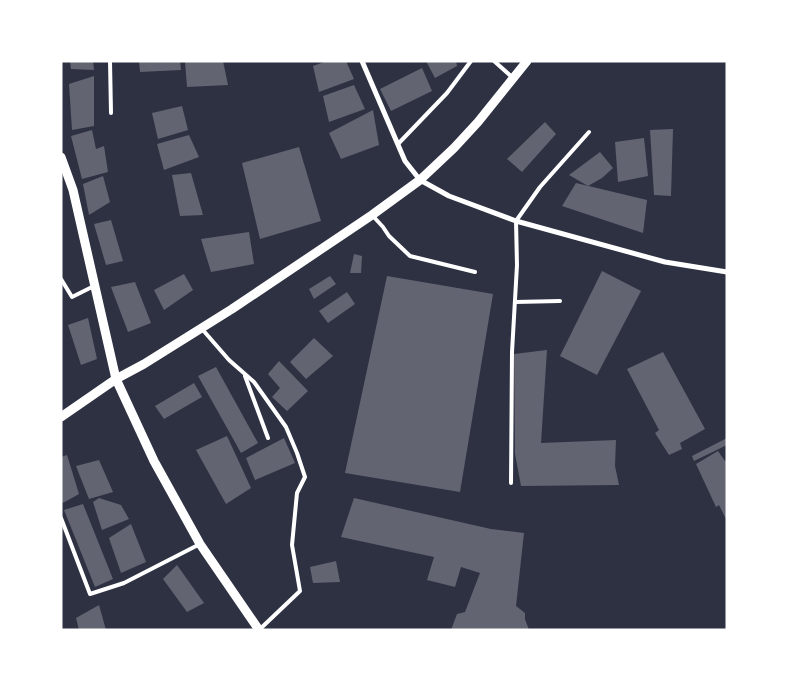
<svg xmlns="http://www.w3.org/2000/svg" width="788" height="691" font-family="Raleway,sans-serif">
<rect width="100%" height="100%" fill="#2d3142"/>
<g fill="#626471">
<polygon points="70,61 93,61 94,70 71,69"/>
<polygon points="139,61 180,61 181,70 140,72"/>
<polygon points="185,61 223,61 228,85 187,87"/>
<polygon points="327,61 346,61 354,79 319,92 313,66"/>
<polygon points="426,61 456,61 457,66 435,78"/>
<polygon points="422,68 432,91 391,111 380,89"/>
<polygon points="94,76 94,126 72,130 69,84"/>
<polygon points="354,85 365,109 329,122 323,96"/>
<polygon points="182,106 188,130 158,139 152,113"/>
<polygon points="373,110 379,145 341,159 329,133"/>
<polygon points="545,122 556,134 522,172 507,159"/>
<polygon points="673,129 671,196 654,195 650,130"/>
<polygon points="92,130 96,149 104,146 108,172 82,179 71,136"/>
<polygon points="189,135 199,157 164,170 157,144"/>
<polygon points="644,138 648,176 618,182 615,142"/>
<polygon points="299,147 321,221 260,239 242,163"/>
<polygon points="600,152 613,168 602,178 588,186 569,175"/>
<polygon points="191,173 203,215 180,216 172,175"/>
<polygon points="103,176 110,202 89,215 83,184"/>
<polygon points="576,183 647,200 643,233 562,206"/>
<polygon points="111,220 123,261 106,265 94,224"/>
<polygon points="249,232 254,264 211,272 201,239"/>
<polygon points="354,254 362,256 361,273 350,273"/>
<polygon points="602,271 641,291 597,375 560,356"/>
<polygon points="184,274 193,290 164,310 154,290"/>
<polygon points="330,276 336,284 314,299 309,289"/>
<polygon points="387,276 493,294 460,492 345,473"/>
<polygon points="135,282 151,323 128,332 111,287"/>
<polygon points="347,292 355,304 328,323 319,311"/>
<polygon points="88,318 97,359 81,365 68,325"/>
<polygon points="314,338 333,356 306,379 290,362"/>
<polygon points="547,350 541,443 616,440 615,466 619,485 521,486 515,454 514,354"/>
<polygon points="663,352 705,429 680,443 682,449 669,455 655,433 659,430 627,369"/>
<polygon points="279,361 308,391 287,411 272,397 280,388 268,374"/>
<polygon points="216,367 258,443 241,453 198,376"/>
<polygon points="194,383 202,397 164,419 155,406"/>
<polygon points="227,436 251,488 226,504 196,450"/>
<polygon points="284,438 295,463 255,480 246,458"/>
<polygon points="727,438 727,445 694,461 692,456"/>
<polygon points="718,451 725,461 727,461 727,521 719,505 716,507 696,464"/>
<polygon points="67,455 79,494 63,503 61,499 61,457"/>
<polygon points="99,460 113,492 89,499 76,466"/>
<polygon points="99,498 121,505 129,519 102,530 93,502"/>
<polygon points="354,498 491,529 524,533 516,606 525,613 525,619 529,630 451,630 457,614 465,612 480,573 461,567 455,587 427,580 434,557 341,537"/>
<polygon points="83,504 113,579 95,587 64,510"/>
<polygon points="131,524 146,562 121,573 109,538"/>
<polygon points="336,561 340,582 313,583 310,567"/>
<polygon points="177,565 204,603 187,612 163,579"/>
<polygon points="99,605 106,630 79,630 76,618"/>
</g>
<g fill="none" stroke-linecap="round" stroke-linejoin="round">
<g stroke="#fff" stroke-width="4">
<polyline points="110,61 111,113"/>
<polyline points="494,61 512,77"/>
<polyline points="398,144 447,93 471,61"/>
<polyline points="372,215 383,227 389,236 410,256 475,272"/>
<polyline points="61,279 72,297 94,286"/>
<polyline points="515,302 560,301"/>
<polyline points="202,329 229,360 254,382 286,427 297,453 305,477 297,493 292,545 300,591 259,630"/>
<polyline points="245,376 268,438"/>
<polyline points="511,483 512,352 517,265 516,221 540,187 589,132"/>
<polyline points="61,518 90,594 124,583 200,544"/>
</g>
<polyline stroke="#fff" stroke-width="5" points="362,61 405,161 420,180 449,196 516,221 665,262 727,272"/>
<g stroke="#fff" stroke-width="9">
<polyline points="61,157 73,190 116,379 154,461 200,544 259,630"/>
<polyline points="61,417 116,379 144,364 232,309 372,215 420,180 454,148 478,122 527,61"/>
</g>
</g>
<rect width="788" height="691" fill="none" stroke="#ffffff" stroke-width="125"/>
</svg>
